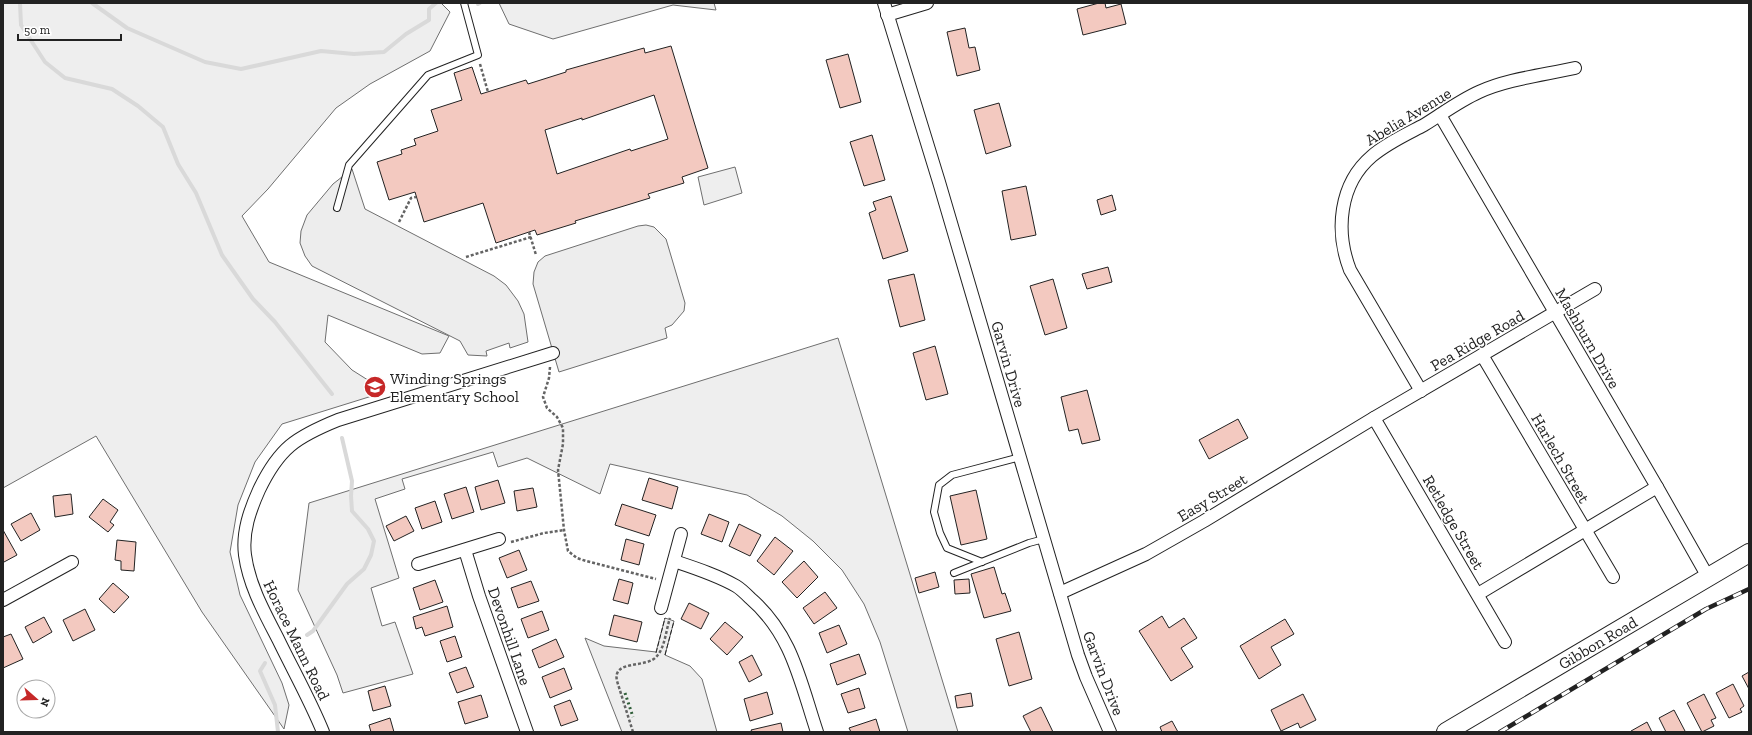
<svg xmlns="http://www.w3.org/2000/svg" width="1752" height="735" font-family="'Zilla Slab',serif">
<rect width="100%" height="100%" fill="#fff"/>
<g fill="#eee" stroke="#6f6f6f">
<polygon points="3,3 441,3 450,12 430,51 370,84 336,108 268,189 242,216 269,262 449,336 440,353 422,354 328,315 325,342 352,370 371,382 372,396 282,424 255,462 238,505 230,552 240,595 282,683 289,705 284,729 202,612 96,436 3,488"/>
<polygon points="499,3 714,3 716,10 673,5 553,39 509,24"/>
<polygon points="735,167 742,193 704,205 698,177"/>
<polygon points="838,338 958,732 908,732 880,642 864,604 842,570 813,541 782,516 747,495 610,464 600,494 527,458 498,467 493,452 402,479 405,489 375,499 399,578 371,588 382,626 395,622 413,674 343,693 337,675 298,590 309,503"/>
<polygon points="665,618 674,621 665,655 690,666 702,679 717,732 622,732 585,638 604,646 656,652"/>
</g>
<g fill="#ededed" stroke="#6f6f6f">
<polygon points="352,169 365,209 494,276 506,285 518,301 524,314 528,342 510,348 509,343 486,351 487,356 468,355 460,341 312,266 305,256 300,243 301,231 307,215 333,184"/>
<polygon points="646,225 654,227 666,239 685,303 684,311 672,325 665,328 667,338 559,372 533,284 534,272 538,262 545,256 638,226"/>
</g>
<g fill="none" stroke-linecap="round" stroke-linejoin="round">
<g stroke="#d9d9d9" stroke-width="4">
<polyline points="20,3 21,25 45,62 65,78 112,89 138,106 163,127 178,164 196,193 222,255 253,299 275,322 332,394"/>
<polyline points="92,3 127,28 205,62 241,69 321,51 354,54 384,52 406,34 429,20 429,9 436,3"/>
<polyline points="478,4 480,3"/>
<polyline points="307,635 313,631 347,584 364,569 371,555 374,541 368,529 352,511 351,496 352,481 342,438"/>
<polyline points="265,663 260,671 275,705 278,732"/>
</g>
</g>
<g fill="#f3c9c0" stroke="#222" fill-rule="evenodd">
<polygon points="1099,3 1105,3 1106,8 1121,4 1126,24 1083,35 1077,9"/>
<polygon points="965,28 969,48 975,47 980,70 957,76 947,32"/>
<path d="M671,46l37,122 -26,9 2,6 -36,11 2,4 -75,23 1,2 -39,12 -2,-5 -39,13 -13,-40 -59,19 -9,-30 -26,8 -12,-38 25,-8 -1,-4 15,-5 -2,-6 24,-8 -7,-21 31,-10 -8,-27 18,-6 9,27 45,-14 2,4 38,-12v-2l78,-22 1,5zM654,95l14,44 -37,12 -1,-2 -73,25 -12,-44 37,-12v2z"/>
<polygon points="848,54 861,102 840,108 826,60"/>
<polygon points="999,103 1011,146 986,154 974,110"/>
<polygon points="872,135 885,180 864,186 850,142"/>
<polygon points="1026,186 1036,235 1011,240 1002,191"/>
<polygon points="1112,195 1116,210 1101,215 1097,200"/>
<polygon points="891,196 908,251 883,259 869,213 876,210 873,202"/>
<polygon points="1108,267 1112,282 1087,289 1082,274"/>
<polygon points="914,274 925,320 900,327 888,280"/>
<polygon points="1053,279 1067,328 1045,335 1030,286"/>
<polygon points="935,346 948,394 926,400 913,353"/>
<polygon points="1087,390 1100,440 1082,444 1078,429 1069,431 1061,397"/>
<polygon points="1238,419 1248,438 1209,459 1199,440"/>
<polygon points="649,478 678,487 672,509 642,500"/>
<polygon points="498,480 505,503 481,510 475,487"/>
<polygon points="466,487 474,512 452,519 444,494"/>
<polygon points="533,488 537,507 517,511 514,491"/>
<polygon points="976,490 987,539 961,545 950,496"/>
<polygon points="71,494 73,514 55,517 53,496"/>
<polygon points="103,499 118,510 110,522 114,525 108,532 89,517"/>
<polygon points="435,501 442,522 422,529 415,508"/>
<polygon points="622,504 656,515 649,536 615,525"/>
<polygon points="31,513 40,530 21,541 11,524"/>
<polygon points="709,514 729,522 722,542 701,534"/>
<polygon points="406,516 414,531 394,541 386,526"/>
<polygon points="739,524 761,535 750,556 729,546"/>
<polygon points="3,530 17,555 4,562 3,561"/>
<polygon points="775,537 793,551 774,575 757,561"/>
<polygon points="626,539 644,544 639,565 621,560"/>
<polygon points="117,540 136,542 134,571 121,570 121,561 115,560"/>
<polygon points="519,550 527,570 507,578 499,558"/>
<polygon points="804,561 818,577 797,598 782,582"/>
<polygon points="994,567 1002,594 1005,593 1011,611 984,618 971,574"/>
<polygon points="935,572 939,587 919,593 915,578"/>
<polygon points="619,579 633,583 628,604 613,600"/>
<polygon points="969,579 970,593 955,594 954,580"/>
<polygon points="435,580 443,602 420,610 413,588"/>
<polygon points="531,581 539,601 518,608 511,588"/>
<polygon points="113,583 129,597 114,613 99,599"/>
<polygon points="825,592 837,608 814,624 803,608"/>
<polygon points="689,603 709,613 701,629 681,619"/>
<polygon points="447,606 453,627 425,636 422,627 416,629 413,617"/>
<polygon points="85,609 95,630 73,641 63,620"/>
<polygon points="542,611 549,630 528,638 521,619"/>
<polygon points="614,615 642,622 637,642 609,635"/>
<polygon points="1162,616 1169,628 1184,618 1197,638 1181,648 1193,667 1171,681 1139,631"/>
<polygon points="44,617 52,632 33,643 25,627"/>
<polygon points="1285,619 1294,634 1271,647 1281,665 1259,679 1240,646"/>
<polygon points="725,622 743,637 727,655 710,639"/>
<polygon points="839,625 847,644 827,653 819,633"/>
<polygon points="1019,632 1032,679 1009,686 996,639"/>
<polygon points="11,634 23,659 3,668 3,637"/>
<polygon points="455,636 462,657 447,662 440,641"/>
<polygon points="556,639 564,657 539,668 532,650"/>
<polygon points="859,654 866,674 837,685 830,664"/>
<polygon points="752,655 762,675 749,682 739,662"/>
<polygon points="466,667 474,687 457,693 449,673"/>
<polygon points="564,668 572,689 550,698 542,677"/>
<polygon points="1749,672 1749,689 1742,676"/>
<polygon points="1733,684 1744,706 1740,709 1742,712 1729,718 1716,693"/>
<polygon points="385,686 391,706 373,711 368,691"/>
<polygon points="859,688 865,708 848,713 841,694"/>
<polygon points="767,692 773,714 750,721 744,699"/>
<polygon points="971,693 973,706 957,708 955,696"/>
<polygon points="1303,694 1316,720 1300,728 1298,723 1281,731 1271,710"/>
<polygon points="1704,694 1716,718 1711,720 1714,726 1702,732 1687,703"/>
<polygon points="481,695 488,717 465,724 458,702"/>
<polygon points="570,700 578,720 561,726 554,706"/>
<polygon points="1041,707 1053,732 1031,732 1023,716"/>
<polygon points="1674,710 1685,731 1684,732 1666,732 1659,718"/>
<polygon points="390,718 394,732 371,732 369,725"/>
<polygon points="876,719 880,732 851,732 849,728"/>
<polygon points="1172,721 1178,732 1162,732 1160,727"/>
<polygon points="1647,722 1652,732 1631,732 1631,731"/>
<polygon points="781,723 783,732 752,732 751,730"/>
</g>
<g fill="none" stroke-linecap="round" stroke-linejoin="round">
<g stroke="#222" stroke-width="8">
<g id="lane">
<polyline points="337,208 349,165 428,75 478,55 464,3"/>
<polyline points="982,562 947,548 940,533 934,512 939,485 952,475 1020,457"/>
<polyline points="954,573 1029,543 1044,539"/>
</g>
</g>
<g stroke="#222" stroke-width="14">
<g id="street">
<polyline points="884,3 939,182 1078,655 1086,677 1110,732"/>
<polyline points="887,15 927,3"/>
<polyline points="1440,115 1657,487 1708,577"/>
<polyline points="1482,355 1613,577"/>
<path d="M1421,391l-71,-121c-15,-39 -11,-86 22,-114 15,-13 35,-22 52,-31 18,-11 35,-24 55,-33 28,-13 65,-17 96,-24"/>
<polyline points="1374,418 1505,642"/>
<polyline points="465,550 479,596 527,732"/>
<path d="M674,561c21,7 43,14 62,25 5,3 10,8 14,12 42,36 50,83 67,134"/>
<polyline points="418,564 499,539"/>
<polyline points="1060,593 1146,554 1204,521 1374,418 1595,289"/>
<polyline points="1478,594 1657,487"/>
<polyline points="3,600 72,562"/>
<polyline points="661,608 681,534"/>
<path d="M323,732c-13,-32 -30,-62 -45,-93 -14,-27 -29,-54 -33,-84 -3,-23 5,-45 14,-65 20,-42 37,-53 79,-70l215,-67"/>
</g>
</g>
<g stroke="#222" stroke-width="20">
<g id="secondary">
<path id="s1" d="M1446,732l303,-179"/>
</g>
</g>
<g stroke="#646464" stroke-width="2.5" stroke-dasharray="3 2" stroke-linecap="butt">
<polyline points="480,64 488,92"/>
<polyline points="399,222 411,198 416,197"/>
<polyline points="529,232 536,255"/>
<polyline points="466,257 531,237"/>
<polyline points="550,367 549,378 543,397 547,408 557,417 563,428 563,444 558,470 564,530 568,551 577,558 586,561 656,579"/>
<polyline points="511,542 544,533 564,530"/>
<path d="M633,732l-16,-51c-5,-22 30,-12 40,-25 8,-9 9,-26 13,-38"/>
</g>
<use href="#lane" stroke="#fff" stroke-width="6"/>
<use href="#street" stroke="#fff" stroke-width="12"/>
<use href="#secondary" stroke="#fff" stroke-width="18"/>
<g stroke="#222" stroke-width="4.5">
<polyline id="rail" points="1500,732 1706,609 1749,589"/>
</g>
<use href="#rail" stroke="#fff" stroke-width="3" stroke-dasharray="9" stroke-linecap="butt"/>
<polyline stroke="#2f5e38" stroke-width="3" stroke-dasharray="2 3" stroke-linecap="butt" points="625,693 633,717"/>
<g stroke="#222" stroke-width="1" stroke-dasharray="5 2" stroke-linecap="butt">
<polyline points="656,653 665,618"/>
<polyline points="665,655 674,621"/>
</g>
</g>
<defs>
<g id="school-disc" transform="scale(1.15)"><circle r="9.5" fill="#c62828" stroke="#fff"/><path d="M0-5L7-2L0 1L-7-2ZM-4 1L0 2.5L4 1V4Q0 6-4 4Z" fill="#fff"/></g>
</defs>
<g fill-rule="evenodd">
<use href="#school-disc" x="375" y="387"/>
</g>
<g text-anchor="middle" stroke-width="3" stroke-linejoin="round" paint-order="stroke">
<g font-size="16" fill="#222" stroke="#fff">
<text transform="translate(1408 116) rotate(-31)" y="6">Abelia Avenue</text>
<text transform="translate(1588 338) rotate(60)" y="6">Mashburn Drive</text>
<text transform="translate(1477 340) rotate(-30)" y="6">Pea Ridge Road</text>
<text transform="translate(1009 364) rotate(74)" y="6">Garvin Drive</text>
<text transform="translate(1561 458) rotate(60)" y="6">Harlech Street</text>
<text transform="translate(1212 497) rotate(-31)" y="6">Easy Street</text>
<text transform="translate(1454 522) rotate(60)" y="6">Retledge Street</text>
<text transform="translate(510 636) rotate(71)" y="6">Devonhill Lane</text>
<text transform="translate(297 640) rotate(64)" y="6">Horace Mann Road</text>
<text dy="6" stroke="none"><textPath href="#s1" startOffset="176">Gibbon Road</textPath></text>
<text transform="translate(1104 673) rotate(69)" y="6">Garvin Drive</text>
</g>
<g font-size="16" fill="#222" stroke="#fff" text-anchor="start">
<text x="390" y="384">Winding Springs<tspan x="390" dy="18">Elementary School</tspan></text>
</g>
</g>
<rect width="1752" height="735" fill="none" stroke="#222222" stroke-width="8"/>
<g transform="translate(36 699) rotate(110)"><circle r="19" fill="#ffffff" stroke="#a7a7a7"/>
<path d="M0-3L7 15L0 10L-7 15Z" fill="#c62828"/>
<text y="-6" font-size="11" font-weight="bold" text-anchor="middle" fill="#222222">N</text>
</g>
<path d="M18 34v6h103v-6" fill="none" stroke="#222222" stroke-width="2"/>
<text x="24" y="34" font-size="12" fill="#222222" stroke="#ffffff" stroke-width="3" paint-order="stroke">50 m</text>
</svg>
